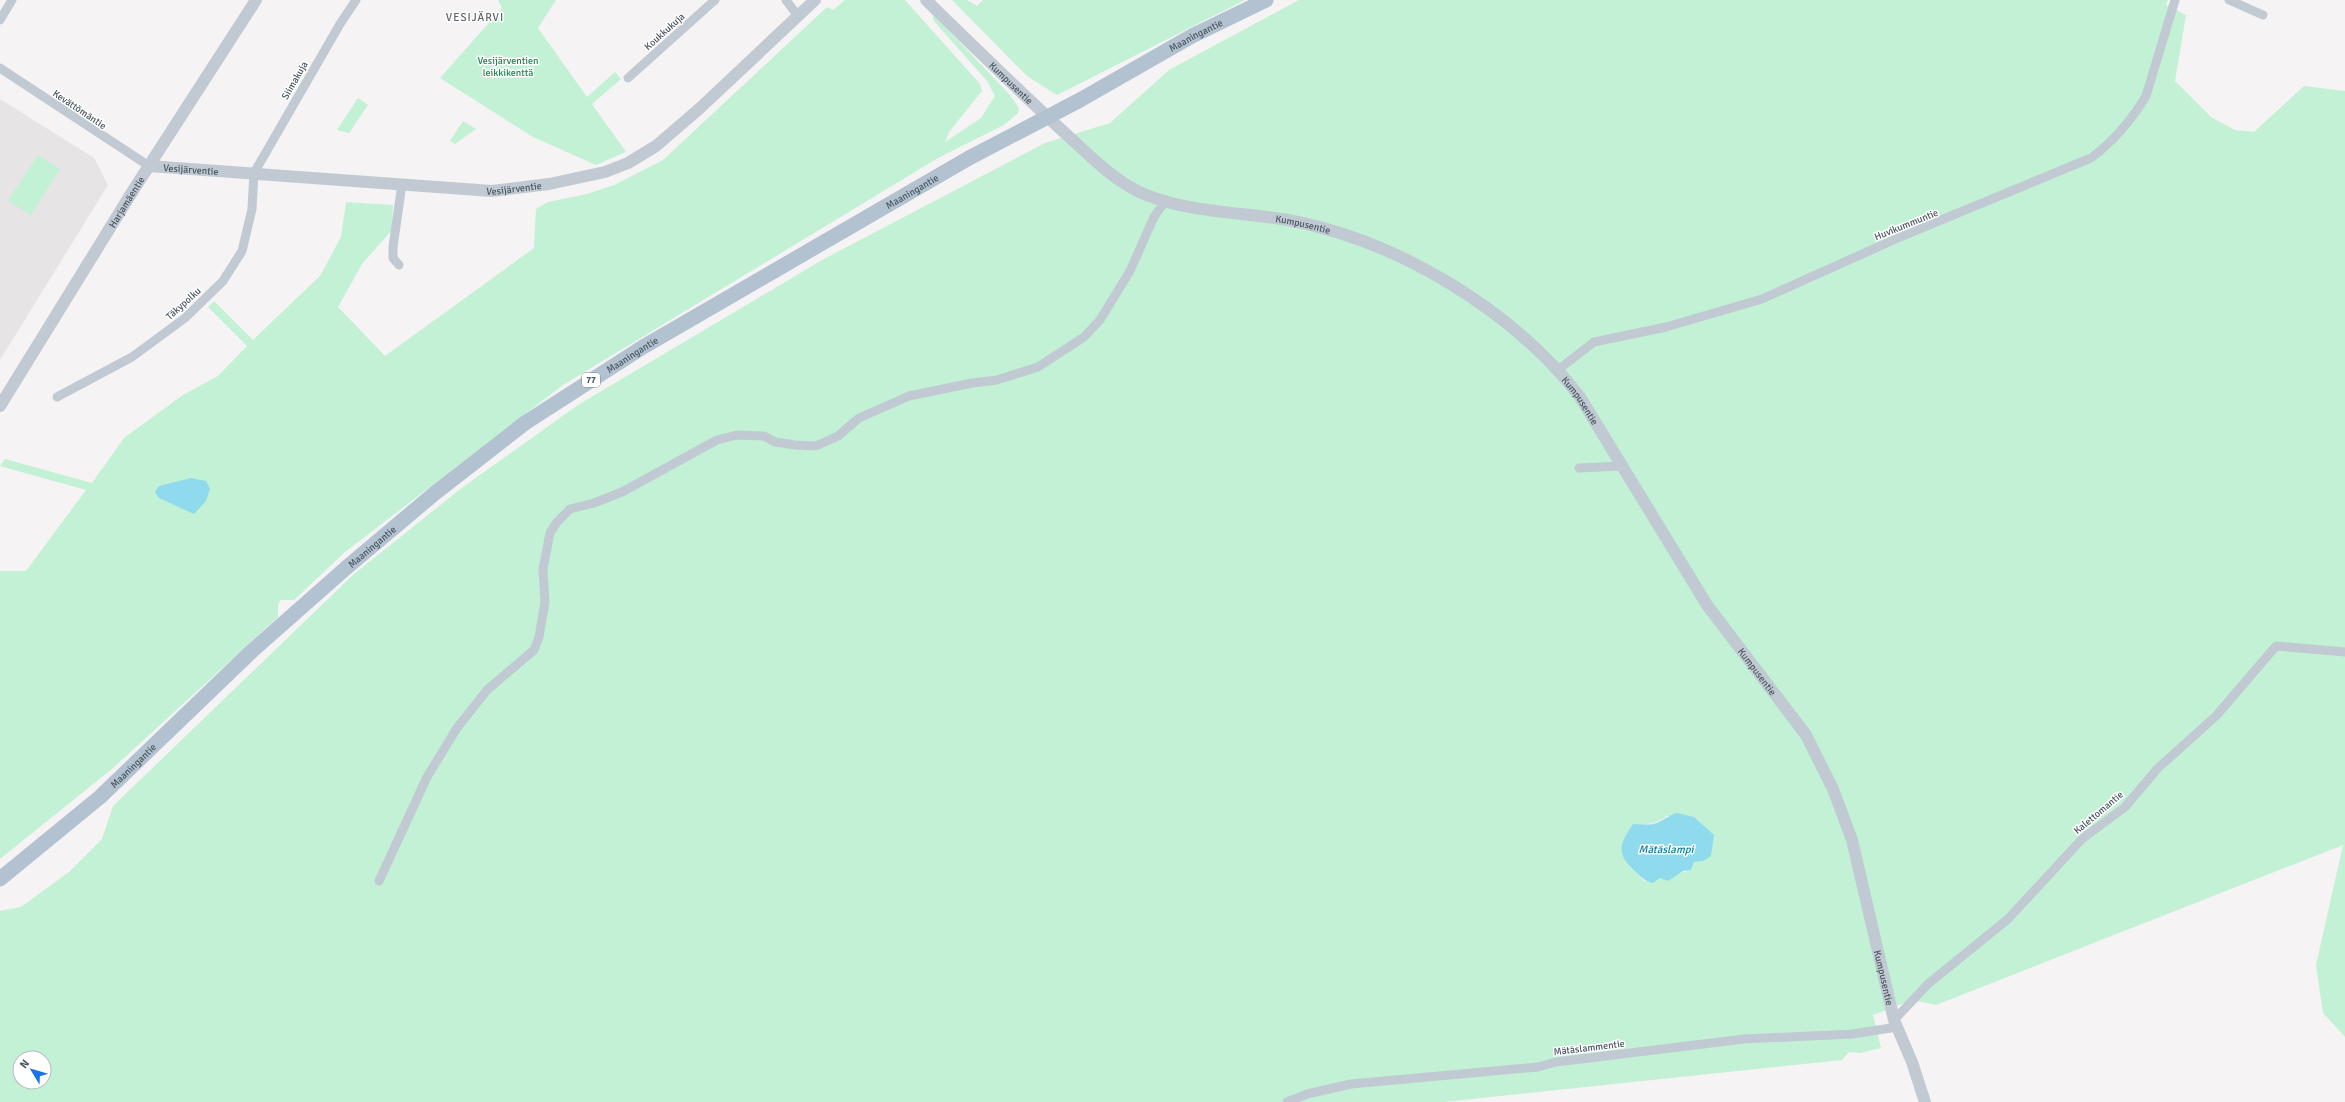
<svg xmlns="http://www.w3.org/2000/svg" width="2345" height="1102" font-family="Signika,sans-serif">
<rect width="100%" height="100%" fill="#f5f3f3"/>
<polygon fill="#e6e4e5" points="0,99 94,158 108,185 0,360"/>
<g fill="#c3f1d5" fill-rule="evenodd">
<polygon points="498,0 556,0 538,28 587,97 615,72 621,79 592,104 626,152 596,165 533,137 440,78 502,8"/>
<polygon points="845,0 905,0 980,84 982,91 949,132 945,142 981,118 995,96 987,81 933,20 933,14 1009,94 1019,108 1018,113 1004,125 938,158 563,385 345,552 294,600 281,600 278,604 278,617 113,768 0,859 0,571 26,571 86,490 0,466 5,459 92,483 124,438 183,395 218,376 247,346 208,307 214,301 253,340 320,276 341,237 346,202 393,205 392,230 362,264 338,307 385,356 534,248 536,209 548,202 587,194 614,185 663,160 827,7 833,10"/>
<polygon points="952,0 967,0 977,6 983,0 1245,0 1057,95 1027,76"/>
<path d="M1299,0h869l-2,5 20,10 -11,66 36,36 24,13 19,2 50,-46 41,5v946l-22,-24 -7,-48 27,-120 -407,160 -24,-5 -39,15 8,33 -21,5 -11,-1 -7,8 -398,42h-1444v-191l21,-4 48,-35 33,-33 11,-33 241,-232 109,-87 115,-82 244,-145 223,-117 65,-20 59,-53zM1667,816l27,1 7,6 2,38 -9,1 -3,8 -47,11c-19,-25 -33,-25 -11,-57 14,0 23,1 34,-8zM20,1058h24v24h-24z"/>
<polygon points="358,98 368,105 349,133 337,130"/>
<polygon points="463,121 476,129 455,144 450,141"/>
<polygon points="38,155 60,169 31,215 8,201"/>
</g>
<g fill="#90daee">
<polygon points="191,478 206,481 210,489 206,501 194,514 159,498 155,492 159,486"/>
<path d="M1677,813l17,4 20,18 -3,21 -8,5 -9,1 -3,8 -8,1 -15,10 -8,-3 -7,5c-9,-2 -10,-5 -16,-10 -21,-19 -19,-27 -4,-49 9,0 18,2 26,-2 7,-3 10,-7 18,-9z"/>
</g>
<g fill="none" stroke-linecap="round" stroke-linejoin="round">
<g stroke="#c1cad2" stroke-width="9">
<polyline points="786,0 798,16"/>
<polyline points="2229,0 2263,15"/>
<polyline points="0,20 12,0"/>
<polyline points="0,68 149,166"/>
<polyline points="628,78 715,0"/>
<polyline points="399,265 393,258 393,247 402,184"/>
<path d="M1559,369l35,-27 72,-15 96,-28 138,-62 191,-79c23,-17 40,-37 55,-62l29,-96"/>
<polyline points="57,397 132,357 185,318 223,281 242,251 252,209 254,173 340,24 356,0"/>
<polyline points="1579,468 1622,466"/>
<polyline points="379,881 427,777 457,728 487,690 534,650 539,637 545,602 543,569 550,533 557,522 570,509 594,503 622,492 717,440 737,435 764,436 775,442 795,445 816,446 838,436 859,418 909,396 972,383 997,380 1038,367 1084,337 1100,320 1130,271 1154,217 1166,200"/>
<polyline points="1894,1020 1928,984 2008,919 2082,839 2125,807 2158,768 2216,716 2276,646 2345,652"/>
<polyline points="1287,1102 1307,1094 1351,1084 1538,1067 1556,1062 1744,1039 1853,1034 1897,1027"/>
</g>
<g stroke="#c1cad2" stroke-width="12">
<path id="s1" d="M926,0c46,45 92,90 140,134 23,21 49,48 78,60 46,19 96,18 144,26 108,20 224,89 292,177l127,208 99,130 27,54 19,51 42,180 18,42 13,40"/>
<path id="s2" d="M149,166l343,25 57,-7 56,-12 23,-9 28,-17 43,-37 116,-109"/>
<path id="s3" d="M0,406l134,-217 122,-189"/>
</g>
<path stroke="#b3c2d1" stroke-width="15" id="s4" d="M0,879l100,-82 152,-146 94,-83 89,-75 90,-70 118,-76 326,-189 111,-58 112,-64 74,-36"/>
</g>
<g text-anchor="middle" stroke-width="3" stroke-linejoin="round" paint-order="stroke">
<rect fill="#fff" stroke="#808990" stroke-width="1" x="582" y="373" width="18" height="14" rx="3"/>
<g font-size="9" font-weight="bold" fill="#4a5661">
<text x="591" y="383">77</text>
</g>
<g font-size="10" fill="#4a5661" stroke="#fff">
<text transform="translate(664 31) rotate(-42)" y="4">Koukkukuja</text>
<text dy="4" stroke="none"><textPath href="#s4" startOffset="1471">Maaningantie</textPath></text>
<text transform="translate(294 80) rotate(-60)" y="4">Siimakuja</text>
<text dy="4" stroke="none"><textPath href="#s1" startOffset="119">Kumpusentie</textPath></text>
<text transform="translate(80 109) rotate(34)" y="4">Kevättömäntie</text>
<text dy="4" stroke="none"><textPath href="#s2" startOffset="42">Vesijärventie</textPath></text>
<text dy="4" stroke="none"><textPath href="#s2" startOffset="366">Vesijärventie</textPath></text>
<text dy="4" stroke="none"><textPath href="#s4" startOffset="1147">Maaningantie</textPath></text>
<text dy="4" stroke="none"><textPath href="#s3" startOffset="240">Harjamäentie</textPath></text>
<text transform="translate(1906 224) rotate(-22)" y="4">Huvikummuntie</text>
<text dy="4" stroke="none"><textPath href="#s1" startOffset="455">Kumpusentie</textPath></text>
<text transform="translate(183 303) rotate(-42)" y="4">Täkypolku</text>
<text dy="4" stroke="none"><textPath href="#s4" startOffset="823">Maaningantie</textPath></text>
<text dy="4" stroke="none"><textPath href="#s1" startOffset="791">Kumpusentie</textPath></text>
<text dy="4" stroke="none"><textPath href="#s4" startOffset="499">Maaningantie</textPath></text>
<text dy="4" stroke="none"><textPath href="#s1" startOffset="1115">Kumpusentie</textPath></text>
<text dy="4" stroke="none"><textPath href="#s4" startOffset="175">Maaningantie</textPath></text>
<text transform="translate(2098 812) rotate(-40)" y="4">Kalettomantie</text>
<text dy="4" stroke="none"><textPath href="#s1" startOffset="1451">Kumpusentie</textPath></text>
<text transform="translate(1589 1047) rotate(-7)" y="4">Mätäslammentie</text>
</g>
<g font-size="10" fill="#17864f" stroke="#fff">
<text x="508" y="64">Vesijärventien<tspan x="508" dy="12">leikkikenttä</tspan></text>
</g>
<g font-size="11" letter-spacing="1" fill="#5f6368" stroke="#fff">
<text x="475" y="21">VESIJÄRVI</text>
</g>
<g font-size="11" font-style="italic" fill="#0c7c9b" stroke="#fff">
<text x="1666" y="853">Mätäslampi</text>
</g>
</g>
<g transform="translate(32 1070) rotate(308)"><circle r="19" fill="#ffffff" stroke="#b7bbc0"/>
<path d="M0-3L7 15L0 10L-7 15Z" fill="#1a73e8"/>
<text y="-6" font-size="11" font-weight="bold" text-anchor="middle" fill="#4a5661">N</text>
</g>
</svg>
